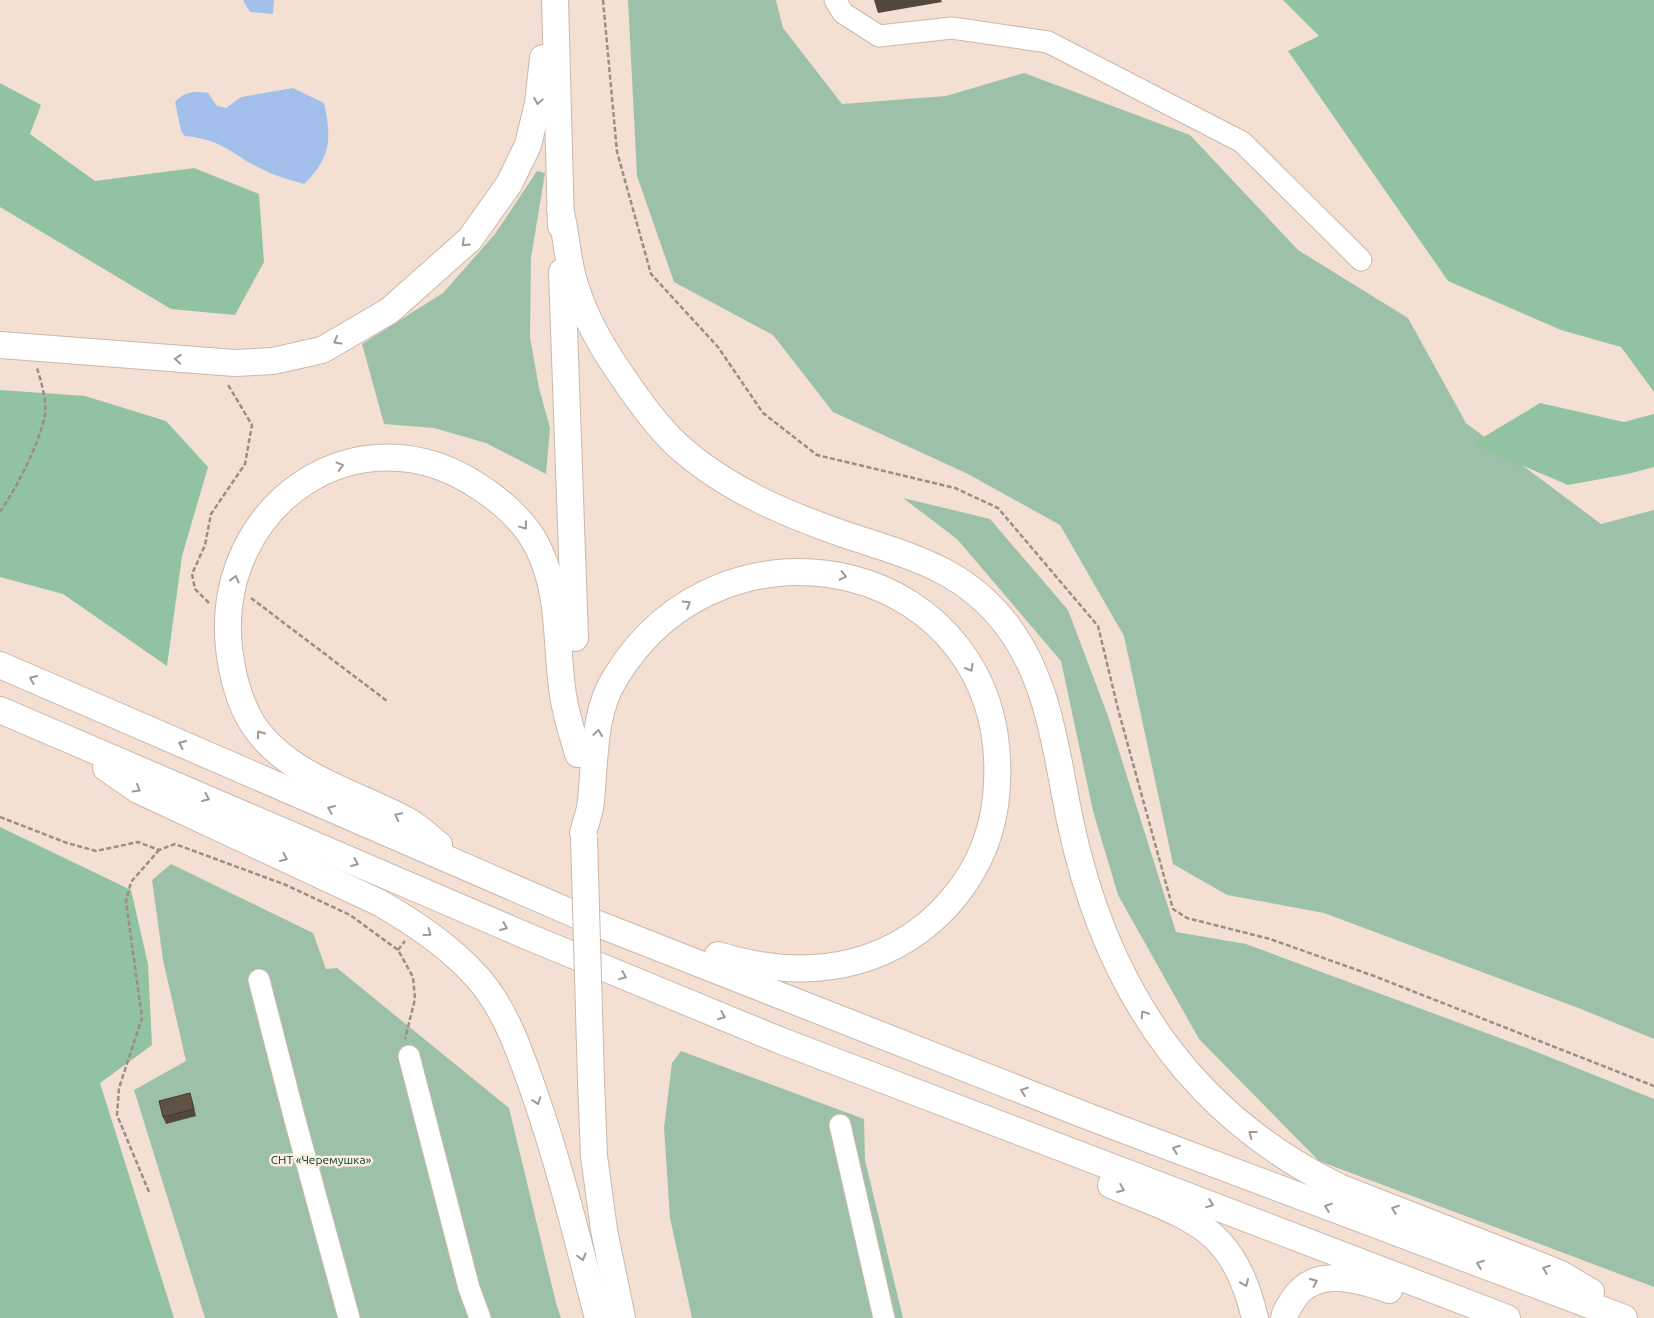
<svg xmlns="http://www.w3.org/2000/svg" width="1654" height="1318" font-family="Ubuntu,sans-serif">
<rect width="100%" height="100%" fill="#f3e0d2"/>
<g fill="#9dc1a8">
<polygon points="628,0 776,0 783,28 842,104 946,96 1024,73 1190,135 1298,250 1408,318 1466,423 1601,524 1654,510 1654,1039 1581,1009 1324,913 1227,895 1173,864 1124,636 1060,525 968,474 833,412 773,335 674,282 637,176"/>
<polygon points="537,171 545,173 531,258 530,337 539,388 550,428 546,474 486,443 434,428 384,424 362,344 443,293 495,234"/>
<polygon points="903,498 990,519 1068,610 1108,716 1176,932 1246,944 1527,1048 1654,1099 1654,1287 1319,1161 1199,1039 1118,895 1093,811 1061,661 957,539"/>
<polygon points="171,864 313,933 326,969 337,968 509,1108 556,1303 561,1318 205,1318 134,1090 186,1061 163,960 152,880"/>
<polygon points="681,1051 864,1119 865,1160 903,1318 692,1318 670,1218 664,1128 672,1063"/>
</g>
<g fill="#91c3a0">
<polygon points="1283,0 1654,0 1654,392 1621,347 1561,330 1448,281 1288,51 1319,36"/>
<polygon points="0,83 41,105 30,134 95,181 194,168 259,194 264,262 235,315 171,309 0,207"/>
<polygon points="0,390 85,396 166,421 208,467 182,556 167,666 63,594 0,577"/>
<polygon points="1540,403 1624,422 1654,414 1654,467 1628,474 1568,485 1472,444"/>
<polygon points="0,827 131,890 148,964 152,1045 100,1083 174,1318 0,1318"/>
</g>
<g fill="#a3c0ed">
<polygon points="243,0 274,0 273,14 250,12"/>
<path d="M293,88l31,15c8,34 7,56 -20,81 -13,-4 -26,-7 -38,-13 -34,-15 -40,-31 -81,-35l-4,-5 -6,-29c10,-11 19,-11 33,-9l9,13 9,2 15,-11z"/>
</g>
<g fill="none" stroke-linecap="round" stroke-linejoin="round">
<g stroke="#cbb8ab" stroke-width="23">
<g id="minor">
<polyline points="835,0 843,13 879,36 952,28 1048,42 1242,142 1361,260"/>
<polyline points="259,980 295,1120 349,1318"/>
<polyline points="409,1056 469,1288 480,1318"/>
<polyline points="840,1125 884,1318"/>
</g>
</g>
<g stroke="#cbb8ab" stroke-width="28">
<g id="major">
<polyline points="555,0 561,226"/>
<path d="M560,209c7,26 7,54 16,79 10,32 27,61 46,88 16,24 33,48 54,68 48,44 109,70 170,91 63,21 117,33 160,89 45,59 50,131 65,201 35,162 117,288 268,362l220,86 32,19"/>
<polyline points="562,272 575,638"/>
<polyline points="0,345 235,363 273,361 322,350 389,311 470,239 509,184 528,145 538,103 543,58"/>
<polyline points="0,665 588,920 1092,1118 1624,1318"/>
<polyline points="0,710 529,937 779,1040 1507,1318"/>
<path d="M106,768l32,22 242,113c36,21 69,43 97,74 28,31 43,75 57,115 26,74 44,150 64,226"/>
<path d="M583,833c3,-11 7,-21 8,-32 4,-40 2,-88 24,-123 111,-183 393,-117 382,105 -2,56 -26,103 -67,139 -61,52 -139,56 -212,33"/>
<path d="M439,845c-10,-8 -20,-18 -31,-24 -53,-29 -121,-44 -156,-98 -14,-23 -20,-49 -23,-75 -15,-143 130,-244 252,-160 24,16 47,36 59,64 20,43 16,90 22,135 2,23 10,45 16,67"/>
<polyline points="591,1081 594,1156 604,1230 622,1318"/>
<path d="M1111,1185c81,34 121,39 144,133"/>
<path d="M1284,1318c1,-7 5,-12 9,-18 21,-34 65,-21 96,-10"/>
</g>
</g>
<g stroke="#9b8d83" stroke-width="2.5" stroke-dasharray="5 2.5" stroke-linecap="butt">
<polyline points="603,0 617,152 651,274 718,347 763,413 817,455 955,488 998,508 1098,626 1118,709 1173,909 1187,918 1270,939 1374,976 1654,1086"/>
<path d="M0,512c17,-25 40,-69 45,-98 2,-13 -4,-33 -8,-46"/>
<polyline points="251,598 387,701"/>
<polyline points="209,603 195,589 192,574 205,545 211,514 245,464 252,425 227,383"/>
<polyline points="0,817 67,843 96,851 138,842 159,850 175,844 286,885 350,915 398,950 413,977 415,999 405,1039"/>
<polyline points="398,950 405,941"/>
<polyline points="149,1192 117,1115 119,1088 142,1018 126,901 131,882 159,850"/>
</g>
<use href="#minor" stroke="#fff" stroke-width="21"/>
<use href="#major" stroke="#fff" stroke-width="26"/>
<g stroke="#cbb8ab" stroke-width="28" stroke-linecap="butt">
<polyline id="major-bridge" points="584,838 591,1081"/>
</g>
<use href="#major-bridge" stroke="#fff" stroke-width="26"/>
</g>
<g fill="#53463b">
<polygon points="874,0 941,0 942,2 878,13"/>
<polygon points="192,1100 196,1116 166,1124 163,1117"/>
</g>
<polygon fill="#605145" stroke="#433930" points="190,1093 194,1109 163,1117 159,1101"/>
<defs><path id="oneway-chevron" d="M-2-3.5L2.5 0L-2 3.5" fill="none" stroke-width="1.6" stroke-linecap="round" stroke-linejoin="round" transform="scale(1.25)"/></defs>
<g stroke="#9c9997">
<use href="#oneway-chevron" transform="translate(538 101) rotate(99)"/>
<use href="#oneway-chevron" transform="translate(465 243) rotate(137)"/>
<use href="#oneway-chevron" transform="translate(337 341) rotate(150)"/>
<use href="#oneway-chevron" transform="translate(178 359) rotate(-175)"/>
<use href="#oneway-chevron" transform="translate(340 466) rotate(-15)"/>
<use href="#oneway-chevron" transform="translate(524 526) rotate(53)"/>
<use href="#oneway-chevron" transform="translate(843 576) rotate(13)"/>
<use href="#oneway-chevron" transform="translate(235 579) rotate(-76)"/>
<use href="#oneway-chevron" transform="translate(687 604) rotate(-32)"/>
<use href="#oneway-chevron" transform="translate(970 668) rotate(60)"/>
<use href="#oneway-chevron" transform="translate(33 679) rotate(-156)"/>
<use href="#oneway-chevron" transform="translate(598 733) rotate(-82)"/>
<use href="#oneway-chevron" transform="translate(260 734) rotate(-126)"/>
<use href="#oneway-chevron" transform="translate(182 744) rotate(-156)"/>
<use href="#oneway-chevron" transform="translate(137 789) rotate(30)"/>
<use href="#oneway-chevron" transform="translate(206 798) rotate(23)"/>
<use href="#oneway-chevron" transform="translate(331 809) rotate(-157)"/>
<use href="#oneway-chevron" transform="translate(398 816) rotate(-154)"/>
<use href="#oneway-chevron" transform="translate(284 858) rotate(25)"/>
<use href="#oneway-chevron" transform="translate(355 863) rotate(23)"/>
<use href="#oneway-chevron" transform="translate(504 927) rotate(23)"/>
<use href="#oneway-chevron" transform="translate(428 933) rotate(36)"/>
<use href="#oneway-chevron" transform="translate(623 976) rotate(22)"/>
<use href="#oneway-chevron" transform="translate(1144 1014) rotate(-123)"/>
<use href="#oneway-chevron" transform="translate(722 1016) rotate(22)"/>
<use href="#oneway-chevron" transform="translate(1024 1091) rotate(-159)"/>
<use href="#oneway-chevron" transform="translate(537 1101) rotate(71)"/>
<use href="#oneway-chevron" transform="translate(1252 1134) rotate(-142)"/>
<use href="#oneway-chevron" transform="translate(1176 1149) rotate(-159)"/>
<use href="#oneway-chevron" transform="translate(1121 1189) rotate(23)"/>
<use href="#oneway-chevron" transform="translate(1210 1204) rotate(21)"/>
<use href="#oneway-chevron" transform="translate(1328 1207) rotate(-159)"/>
<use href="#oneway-chevron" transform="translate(1395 1209) rotate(-159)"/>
<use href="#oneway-chevron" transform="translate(582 1257) rotate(75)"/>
<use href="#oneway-chevron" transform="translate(1480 1264) rotate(-159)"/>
<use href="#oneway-chevron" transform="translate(1546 1269) rotate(-159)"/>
<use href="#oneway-chevron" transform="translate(1314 1282) rotate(-25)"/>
<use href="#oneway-chevron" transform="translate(1245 1283) rotate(67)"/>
</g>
<g text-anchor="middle" stroke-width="5" stroke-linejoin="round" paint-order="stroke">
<g font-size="12" fill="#044323" stroke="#fdeee3">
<text x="321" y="1164">СНТ «Черемушка»</text>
</g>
</g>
</svg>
